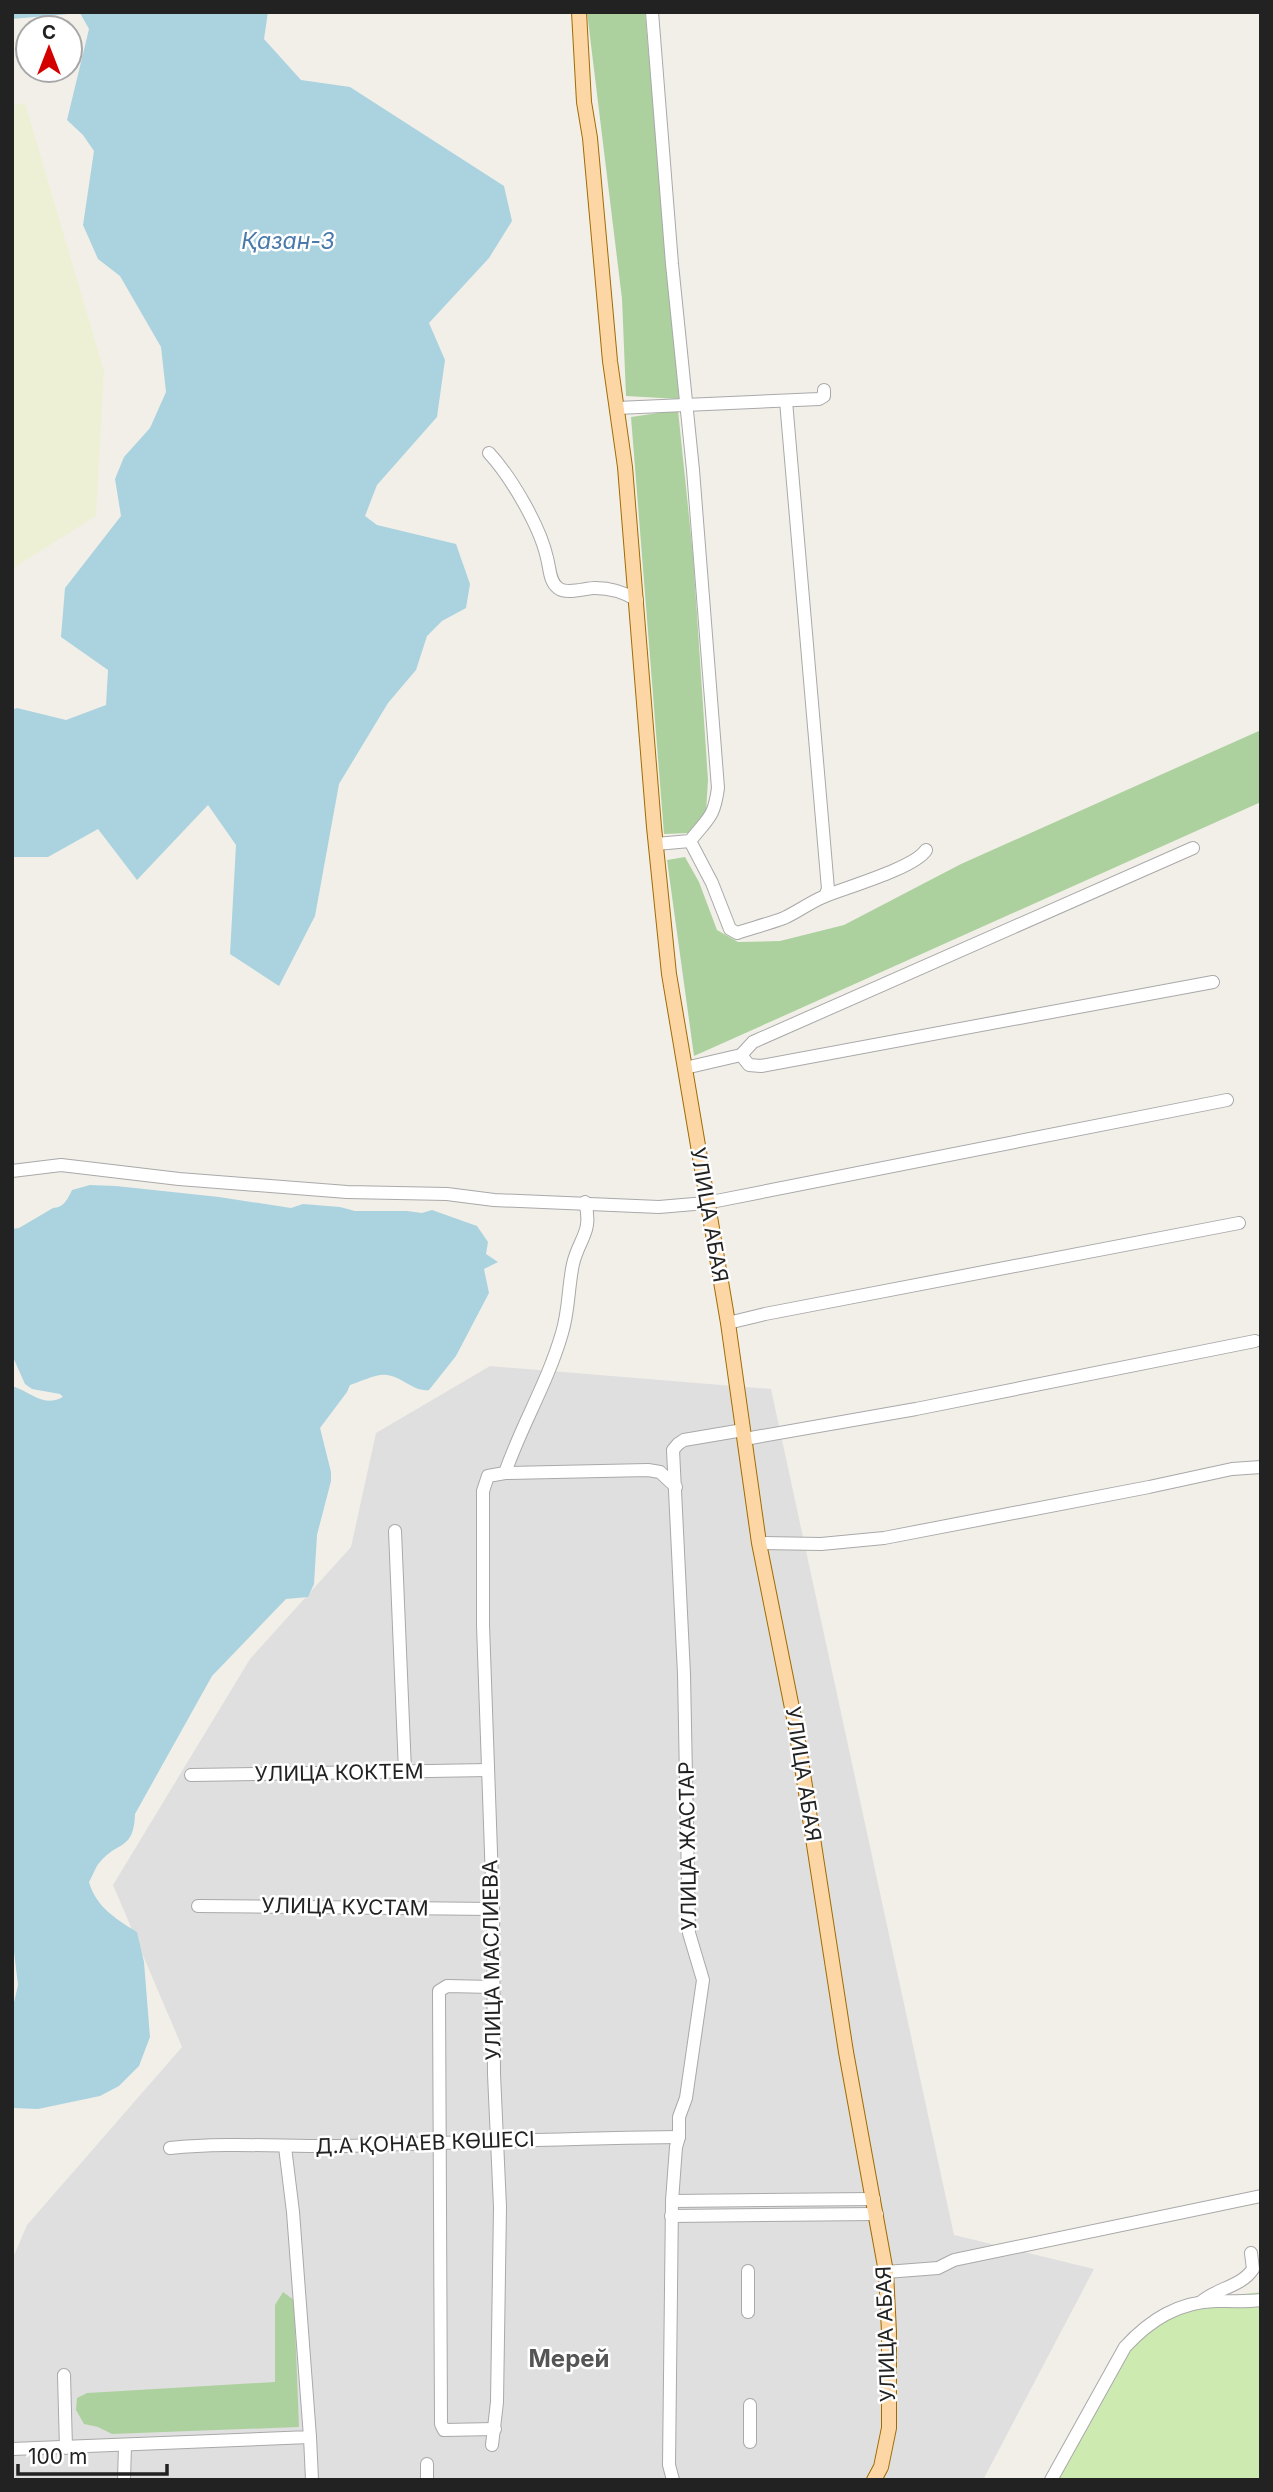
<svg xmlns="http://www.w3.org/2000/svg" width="1273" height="2492" font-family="Inter,sans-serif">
<rect width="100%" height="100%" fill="#f2efe9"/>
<polygon fill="#e0dfdf" points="490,1366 771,1389 954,2235 1094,2269 983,2480 12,2480 12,2260 27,2225 182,2047 113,1885 250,1659 351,1547 376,1433"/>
<polygon fill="#eef0d5" points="25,103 104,371 96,516 12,569 12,105"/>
<polygon fill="#cdebb0" points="1261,2292 1261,2480 1048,2480 1098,2389 1149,2326 1225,2296"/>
<g fill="#add19e">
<polygon points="587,12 645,12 679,399 626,396 622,299"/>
<polygon points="678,410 693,555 708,780 706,812 691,833 664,834 631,417"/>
<polygon points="1261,730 1261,802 694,1056 667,860 685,857 699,882 717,930 738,942 780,941 844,925 961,864"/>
<polygon points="283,2292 294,2300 299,2427 112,2434 98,2427 84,2424 76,2410 77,2398 87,2393 275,2382 275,2305"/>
</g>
<g fill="#aad3df">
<polygon points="12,12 268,12 264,39 301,80 350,87 504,186 512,221 489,258 429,323 445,360 437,417 377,485 365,516 377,525 456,544 470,584 466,608 442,621 427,636 416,670 388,703 339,784 315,916 279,986 230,954 236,845 208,805 137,880 98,829 48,857 12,857 12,710 17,708 66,720 106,705 108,670 61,637 65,588 121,516 115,479 124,457 150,428 166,392 161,347 120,276 98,259 83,225 94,151 83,135 67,120 89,29 80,13 12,19"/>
<path d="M90,1185l26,1 103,11 72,11 12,-4 37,3 15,4h52l15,2 10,-3 45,16 11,16 -2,12 12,8 -14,7 5,24 -33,63 -27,34c-16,2 -26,-13 -42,-15 -10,-2 -27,7 -37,10l-3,7 -27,36 11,44v9l-14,54 -3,49 -6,13 -22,2 -74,77 -77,138c-1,37 -18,27 -35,48 -5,5 -7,14 -11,20 7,25 27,37 48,50l7,30 6,75 -11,29 -20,20 -19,10 -62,13 -26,-1v-97l6,-26 -6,-50v-549c20,6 30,22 51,11l-3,-3 -28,-5 -7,-5 -13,-29v-126l7,-1 34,-20c10,0 15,-9 19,-18z"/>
</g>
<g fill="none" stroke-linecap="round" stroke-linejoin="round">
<g stroke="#a9a9a9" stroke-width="14">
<g id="minor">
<path d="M652,12l20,252 21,206 25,318c-4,30 -10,30 -28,53l-34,3"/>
<polyline points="786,401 828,889 825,896"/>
<polyline points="617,408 819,399 824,396 824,390"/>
<path d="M489,453c22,24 51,73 58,105 3,10 2,23 11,30 9,7 27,0 37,0 15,0 29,4 42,12"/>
<path d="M690,841l22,42 18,46 7,4c15,-5 31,-9 47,-15 13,-6 25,-15 39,-21 21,-9 92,-29 103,-47"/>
<polyline points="1193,848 753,1042 741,1055 749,1065 761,1066 1213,982"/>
<polyline points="685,1068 741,1055"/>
<polyline points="12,1171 61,1165 179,1179 347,1192 447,1194 494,1200 659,1207 706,1203 1227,1100"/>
<polyline points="728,1323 765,1314 1239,1223"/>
<polyline points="745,1439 916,1409 1255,1341"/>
<path d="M505,1473c16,-47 43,-91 57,-140 7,-22 6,-46 11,-69 6,-26 20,-31 12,-62"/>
<polyline points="395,1531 405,1771"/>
<polyline points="759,1543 821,1544 884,1538 1149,1487 1232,1469 1261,1467"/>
<polyline points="191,1775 488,1770"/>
<polyline points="198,1906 493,1909"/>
<polyline points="493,1987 447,1986 439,1991 441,2424 444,2430 495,2429"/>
<path d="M170,2148c58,-6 117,-1 175,-2 111,-3 223,-8 334,-9"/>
<polyline points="672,2201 874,2199"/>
<polyline points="671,2216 877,2214"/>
<polyline points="748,2271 748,2312"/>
<polyline points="886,2272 938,2268 954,2260 1261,2196"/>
<path d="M1201,2302c16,-14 40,-15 52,-33l-2,-16"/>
<polyline points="64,2375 66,2448"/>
<polyline points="750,2405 750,2442"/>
<polyline points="310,2437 312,2480"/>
<polyline points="492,2445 497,2402 500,2207 494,2074 493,1909 483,1625 483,1491 488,1476 505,1473 648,1470 660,1472 676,1487"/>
<polyline points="12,2449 310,2437 293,2212 285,2147"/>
<polyline points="124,2480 125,2446"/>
<polyline points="427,2480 427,2464"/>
<polyline points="673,2480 669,2465 672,2201 676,2147 679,2137 679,2117 686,2098 703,1980 689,1933 684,1674 673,1450 678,1444 684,1440 743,1430"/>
<path d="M1051,2480l74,-133c25,-27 53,-45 91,-46 15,0 30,1 45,-1"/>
</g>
</g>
<g stroke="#a06b00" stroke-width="16">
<polyline id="major" points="579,12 584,102 590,138 610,361 625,467 654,827 669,974 728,1323 759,1543 796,1728 846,2052 886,2272 889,2332 889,2428 881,2467 874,2480"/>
</g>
<use href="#minor" stroke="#fff" stroke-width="12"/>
<use href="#major" stroke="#fcd6a4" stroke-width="14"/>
</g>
<g text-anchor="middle" stroke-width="5" stroke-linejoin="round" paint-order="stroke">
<g font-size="21" fill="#222" stroke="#fff">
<text transform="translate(709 1215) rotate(80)" y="7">УЛИЦА АБАЯ</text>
<text transform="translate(339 1773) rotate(-1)" y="7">УЛИЦА КОКТЕМ</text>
<text transform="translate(803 1774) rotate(81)" y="7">УЛИЦА АБАЯ</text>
<text transform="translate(688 1846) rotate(-91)" y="7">УЛИЦА ЖАСТАР</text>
<text transform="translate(345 1907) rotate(1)" y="7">УЛИЦА КУСТАМ</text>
<text transform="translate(492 1960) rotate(-91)" y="7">УЛИЦА МАСЛИЕВА</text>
<text transform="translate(425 2143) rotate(-2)" y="7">Д.А ҚОНАЕВ КӨШЕСІ</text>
<text transform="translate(886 2334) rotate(-92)" y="7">УЛИЦА АБАЯ</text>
</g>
<g font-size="23" font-style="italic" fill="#4a7aab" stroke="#fff">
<text x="288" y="249">Қазан-3</text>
</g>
<g font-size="24" font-weight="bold" fill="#555" stroke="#fff">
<text x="569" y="2367">Мерей</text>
</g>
</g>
<rect width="1273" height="2492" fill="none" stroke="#222222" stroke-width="28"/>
<g transform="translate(49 49)"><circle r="33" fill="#ffffff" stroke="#a7a7a7" stroke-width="2"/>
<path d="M0-5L12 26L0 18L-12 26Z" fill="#d40000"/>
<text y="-10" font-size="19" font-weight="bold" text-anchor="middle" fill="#222222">С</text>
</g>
<path d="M18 2464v10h149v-10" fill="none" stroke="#222222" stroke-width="3.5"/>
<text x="28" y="2464" font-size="21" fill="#222222" stroke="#ffffff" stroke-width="5" paint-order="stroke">100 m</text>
</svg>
